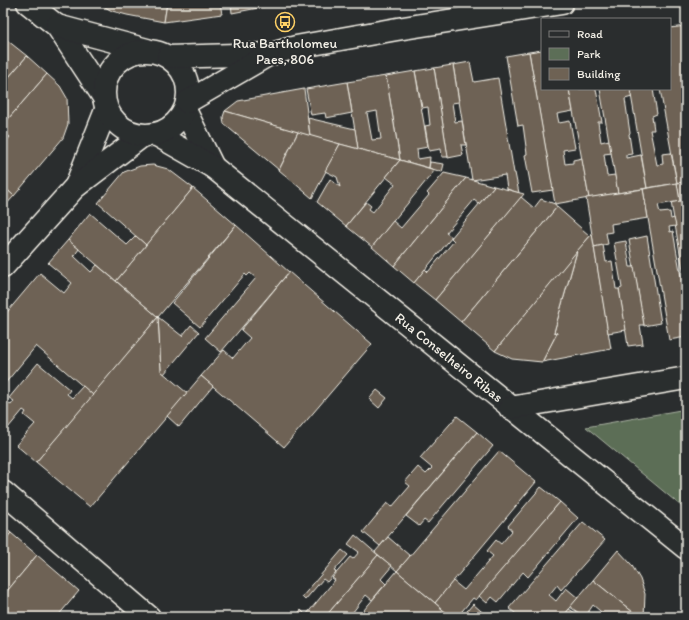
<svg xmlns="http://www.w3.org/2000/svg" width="689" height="620" font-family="Itim,sans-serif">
<rect width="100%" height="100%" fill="#2a2d2e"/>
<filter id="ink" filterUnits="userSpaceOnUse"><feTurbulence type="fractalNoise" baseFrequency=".025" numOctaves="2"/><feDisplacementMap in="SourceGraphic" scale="8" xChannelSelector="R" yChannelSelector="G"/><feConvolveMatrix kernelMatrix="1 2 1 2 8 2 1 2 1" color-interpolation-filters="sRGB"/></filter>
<g filter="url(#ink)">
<polygon fill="#5c6e57" stroke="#a8b0a0" points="686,409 686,510 586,427"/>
<g fill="#6e6254" stroke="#f4f1e8" fill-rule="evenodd">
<polygon points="98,3 167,3 164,22 127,15 112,11"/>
<polygon points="167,3 220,3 222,14 164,22"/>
<polygon points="231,3 257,3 258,8 232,13"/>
<polygon points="261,3 286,3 262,7"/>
<polygon points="686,26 686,182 677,183 660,89 670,89 670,28"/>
<polygon points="3,37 27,56 3,84"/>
<polygon points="542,50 542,89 569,89 573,111 557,114 559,123 570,121 575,148 563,150 565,164 573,163 573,160 582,158 589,198 555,204 529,52"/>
<polygon points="529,52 553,190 532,193 525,155 527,154 523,125 518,126 506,56"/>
<polygon points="27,56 47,74 3,125 3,84"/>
<polygon points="470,62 474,82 498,78 514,173 515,173 519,193 507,189 505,175 472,180 453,65"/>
<polygon points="452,65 453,65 459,102 452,103 455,122 462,121 466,145 461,145 463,155 448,158 434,68"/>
<polygon points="434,68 448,157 442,157 441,149 429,151 425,126 430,125 428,107 422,108 415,71"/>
<polygon points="415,71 428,147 417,149 418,159 430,157 429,168 400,160 386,76"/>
<polygon points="47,74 60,86 67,98 68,124 63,138 14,196 3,186 3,145 10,137 3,131 3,125"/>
<path d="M386,76l14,84 -42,-11 -11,-67zM377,111l4,28 -9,1 -5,-27z"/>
<polygon points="347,82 352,113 326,118 325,113 311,115 306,89"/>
<polygon points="304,89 310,136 225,111 238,101"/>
<polygon points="569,89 596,89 602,122 598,122 601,142 609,140 612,153 604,154 607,176 615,175 618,193 589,198"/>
<polygon points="600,89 630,89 632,97 625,99 630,133 629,134 632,154 626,155 626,158 641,155 647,188 618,193"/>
<polygon points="630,89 653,89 657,114 652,116 654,130 650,130 657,165 663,164 662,154 671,153 677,183 647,188"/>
<polygon points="225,111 298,132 279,170 224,124 223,117"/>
<polygon points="308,118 355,129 358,149 310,136"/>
<polygon points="298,132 340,144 312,198 279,170"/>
<polygon points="340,144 400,160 346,226 317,202 330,179 340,187 337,177 325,171"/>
<polygon points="400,160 435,170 372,247 346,226 366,202 371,206 369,209 373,212 395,184 386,177"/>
<polygon points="430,162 444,164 442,172 429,168"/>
<polygon points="153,165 168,169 193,188 146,245 98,203 124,172 140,166"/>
<polygon points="444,173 466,178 394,266 372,247 393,221 401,228 429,195 427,193"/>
<polygon points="466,178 494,186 479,204 474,200 446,233 452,237 414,283 394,266"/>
<polygon points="686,182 686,287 671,202 680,201 677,183"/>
<polygon points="677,183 680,201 658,205 660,213 670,212 671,219 674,218 676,226 669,227 670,232 673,231 686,305 686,337 669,340 643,189"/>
<polygon points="3,186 14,196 3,208"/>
<polygon points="494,186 524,194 435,300 414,283 425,269 428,272 454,241 451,238"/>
<polygon points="193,188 236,225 158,317 116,281"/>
<polygon points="643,189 648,218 611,224 612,232 606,233 608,244 594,247 586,198"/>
<polygon points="521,197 534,208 541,199 555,204 557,207 461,322 435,300"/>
<polygon points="557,207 590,236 495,351 461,322"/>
<polygon points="90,213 127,245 136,236 146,245 116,281 68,240"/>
<polygon points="236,225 289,272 221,352 205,338 256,278 250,273 247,276 245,274 200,327 172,303"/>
<polygon points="592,234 611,349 542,362 557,333 554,332 577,251"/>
<polygon points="647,236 661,323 644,326 629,240"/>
<polygon points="68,240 79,249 74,256 91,272 97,265 158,317 93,395 36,346 3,386 3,317 40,273 64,293 72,283 48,263"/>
<polygon points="626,241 630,267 634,267 644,325 640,325 643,344 628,346 619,289 622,288 614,243"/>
<polygon points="603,245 606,262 612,261 616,289 619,289 626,330 608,333 594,247"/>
<polygon points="577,251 554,332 557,333 542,362 512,359 495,351"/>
<polygon points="289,272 372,344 284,447 201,376 224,350 233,358 250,338 241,330"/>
<polygon points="158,317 182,336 191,325 199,332 164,374 161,371"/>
<polygon points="158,317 161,371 187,393 90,507 36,462"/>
<polygon points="38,363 70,390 67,394 72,398 83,386 93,395 36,462 16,445 35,424 24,415 26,412 23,410 3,434 3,399 11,405 14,401 9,398"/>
<polygon points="201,376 213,386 179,427 167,416"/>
<polygon points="377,390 387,398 379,408 369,399"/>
<polygon points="457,416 477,432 380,546 363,532 387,503 392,507 410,486 405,482 418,467 426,474 432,468 420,458"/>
<polygon points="477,432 493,446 428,523 424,520 419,526 406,516"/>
<polygon points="499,451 536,482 435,603 397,571"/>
<polygon points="541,487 560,502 476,600 473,598 457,617 451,617 435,603 453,581 464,590 493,556 487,551 496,540 501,544 512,531 508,526"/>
<polygon points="560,502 578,518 528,577 523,572 498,602 492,597 487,603 479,596"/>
<polygon points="583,522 605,540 561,590 557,585 549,595 556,601 566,588 578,598 563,617 515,617 517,615 509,608"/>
<polygon points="3,526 11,533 3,542"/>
<polygon points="11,533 37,555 3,596 3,542"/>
<polygon points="355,535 378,555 325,617 295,617 301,610 306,615 335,580 332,578 350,557 353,559 359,552 348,544"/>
<polygon points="388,537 410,556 397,571 375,552"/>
<polygon points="342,550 348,555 334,571 336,572 327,582 323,579 305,600 302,597"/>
<polygon points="618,550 631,564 640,579 645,594 644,617 639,617 593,580"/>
<polygon points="37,555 79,591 57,617 3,617 3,596"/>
<polygon points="378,555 392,566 381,579 386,584 382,588 372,600 366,595 349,617 325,617"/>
<polygon points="397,571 435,603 451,617 358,617"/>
<polygon points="593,580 639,617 607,617 593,605 585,617 570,607"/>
<polygon points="473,604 488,617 462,617"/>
<polygon points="569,609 581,617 563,617"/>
</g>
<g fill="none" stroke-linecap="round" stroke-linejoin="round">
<g stroke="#f4f1e8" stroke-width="25">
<g id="street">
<polyline points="185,110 213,167"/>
<path id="s1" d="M155,134l58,33 473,381"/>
<polyline points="76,186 106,110"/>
<polyline points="3,267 75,187 142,136"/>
<polyline points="510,408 686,378"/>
<polyline points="3,492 149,617"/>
</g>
</g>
<g stroke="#f4f1e8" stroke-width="25">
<g id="secondary">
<polyline points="28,3 57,26 103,96"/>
<polyline points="57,26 147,50"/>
<circle cx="146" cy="93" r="42"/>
<polyline points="168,57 271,54 296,47 397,29 562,3"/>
<polyline points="187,102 268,55"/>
</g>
</g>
<use href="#street" stroke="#2a2d2e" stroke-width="22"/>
<use href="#secondary" stroke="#2a2d2e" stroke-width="22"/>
</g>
</g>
<defs>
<g id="bus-ring" transform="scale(1)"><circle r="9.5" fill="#2a2d2e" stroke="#ffd166" stroke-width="1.5"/><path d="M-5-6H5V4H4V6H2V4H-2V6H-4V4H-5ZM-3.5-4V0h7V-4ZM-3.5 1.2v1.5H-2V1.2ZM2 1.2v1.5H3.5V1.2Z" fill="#ffd166"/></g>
</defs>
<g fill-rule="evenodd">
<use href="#bus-ring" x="285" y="22"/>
</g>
<g text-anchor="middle" stroke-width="4" stroke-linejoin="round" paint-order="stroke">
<g font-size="14" fill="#f4f1e8" stroke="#2a2d2e">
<text x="285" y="48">Rua Bartholomeu<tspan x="285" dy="16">Paes, 806</tspan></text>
</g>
<g font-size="14" fill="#f4f1e8" stroke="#2a2d2e">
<text dy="5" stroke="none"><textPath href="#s1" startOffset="370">Rua Conselheiro Ribas</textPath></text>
</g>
</g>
<rect width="689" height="620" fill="none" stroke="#2a2d2e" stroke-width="16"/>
<rect x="8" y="8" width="673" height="604" fill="none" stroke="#f4f1e8" stroke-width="1.5" filter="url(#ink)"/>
<rect x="541" y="18" width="130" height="72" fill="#2a2d2e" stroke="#7b7b78"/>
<rect x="549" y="31" width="20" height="6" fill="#2a2d2e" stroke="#7b7b78"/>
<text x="577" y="38" font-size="12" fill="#f4f1e8">Road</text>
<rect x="549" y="48" width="20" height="12" fill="#5c6e57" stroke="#7b7b78"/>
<text x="577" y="58" font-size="12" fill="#f4f1e8">Park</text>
<rect x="549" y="68" width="20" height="12" fill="#6e6254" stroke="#7b7b78"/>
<text x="577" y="78" font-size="12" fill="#f4f1e8">Building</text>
</svg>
